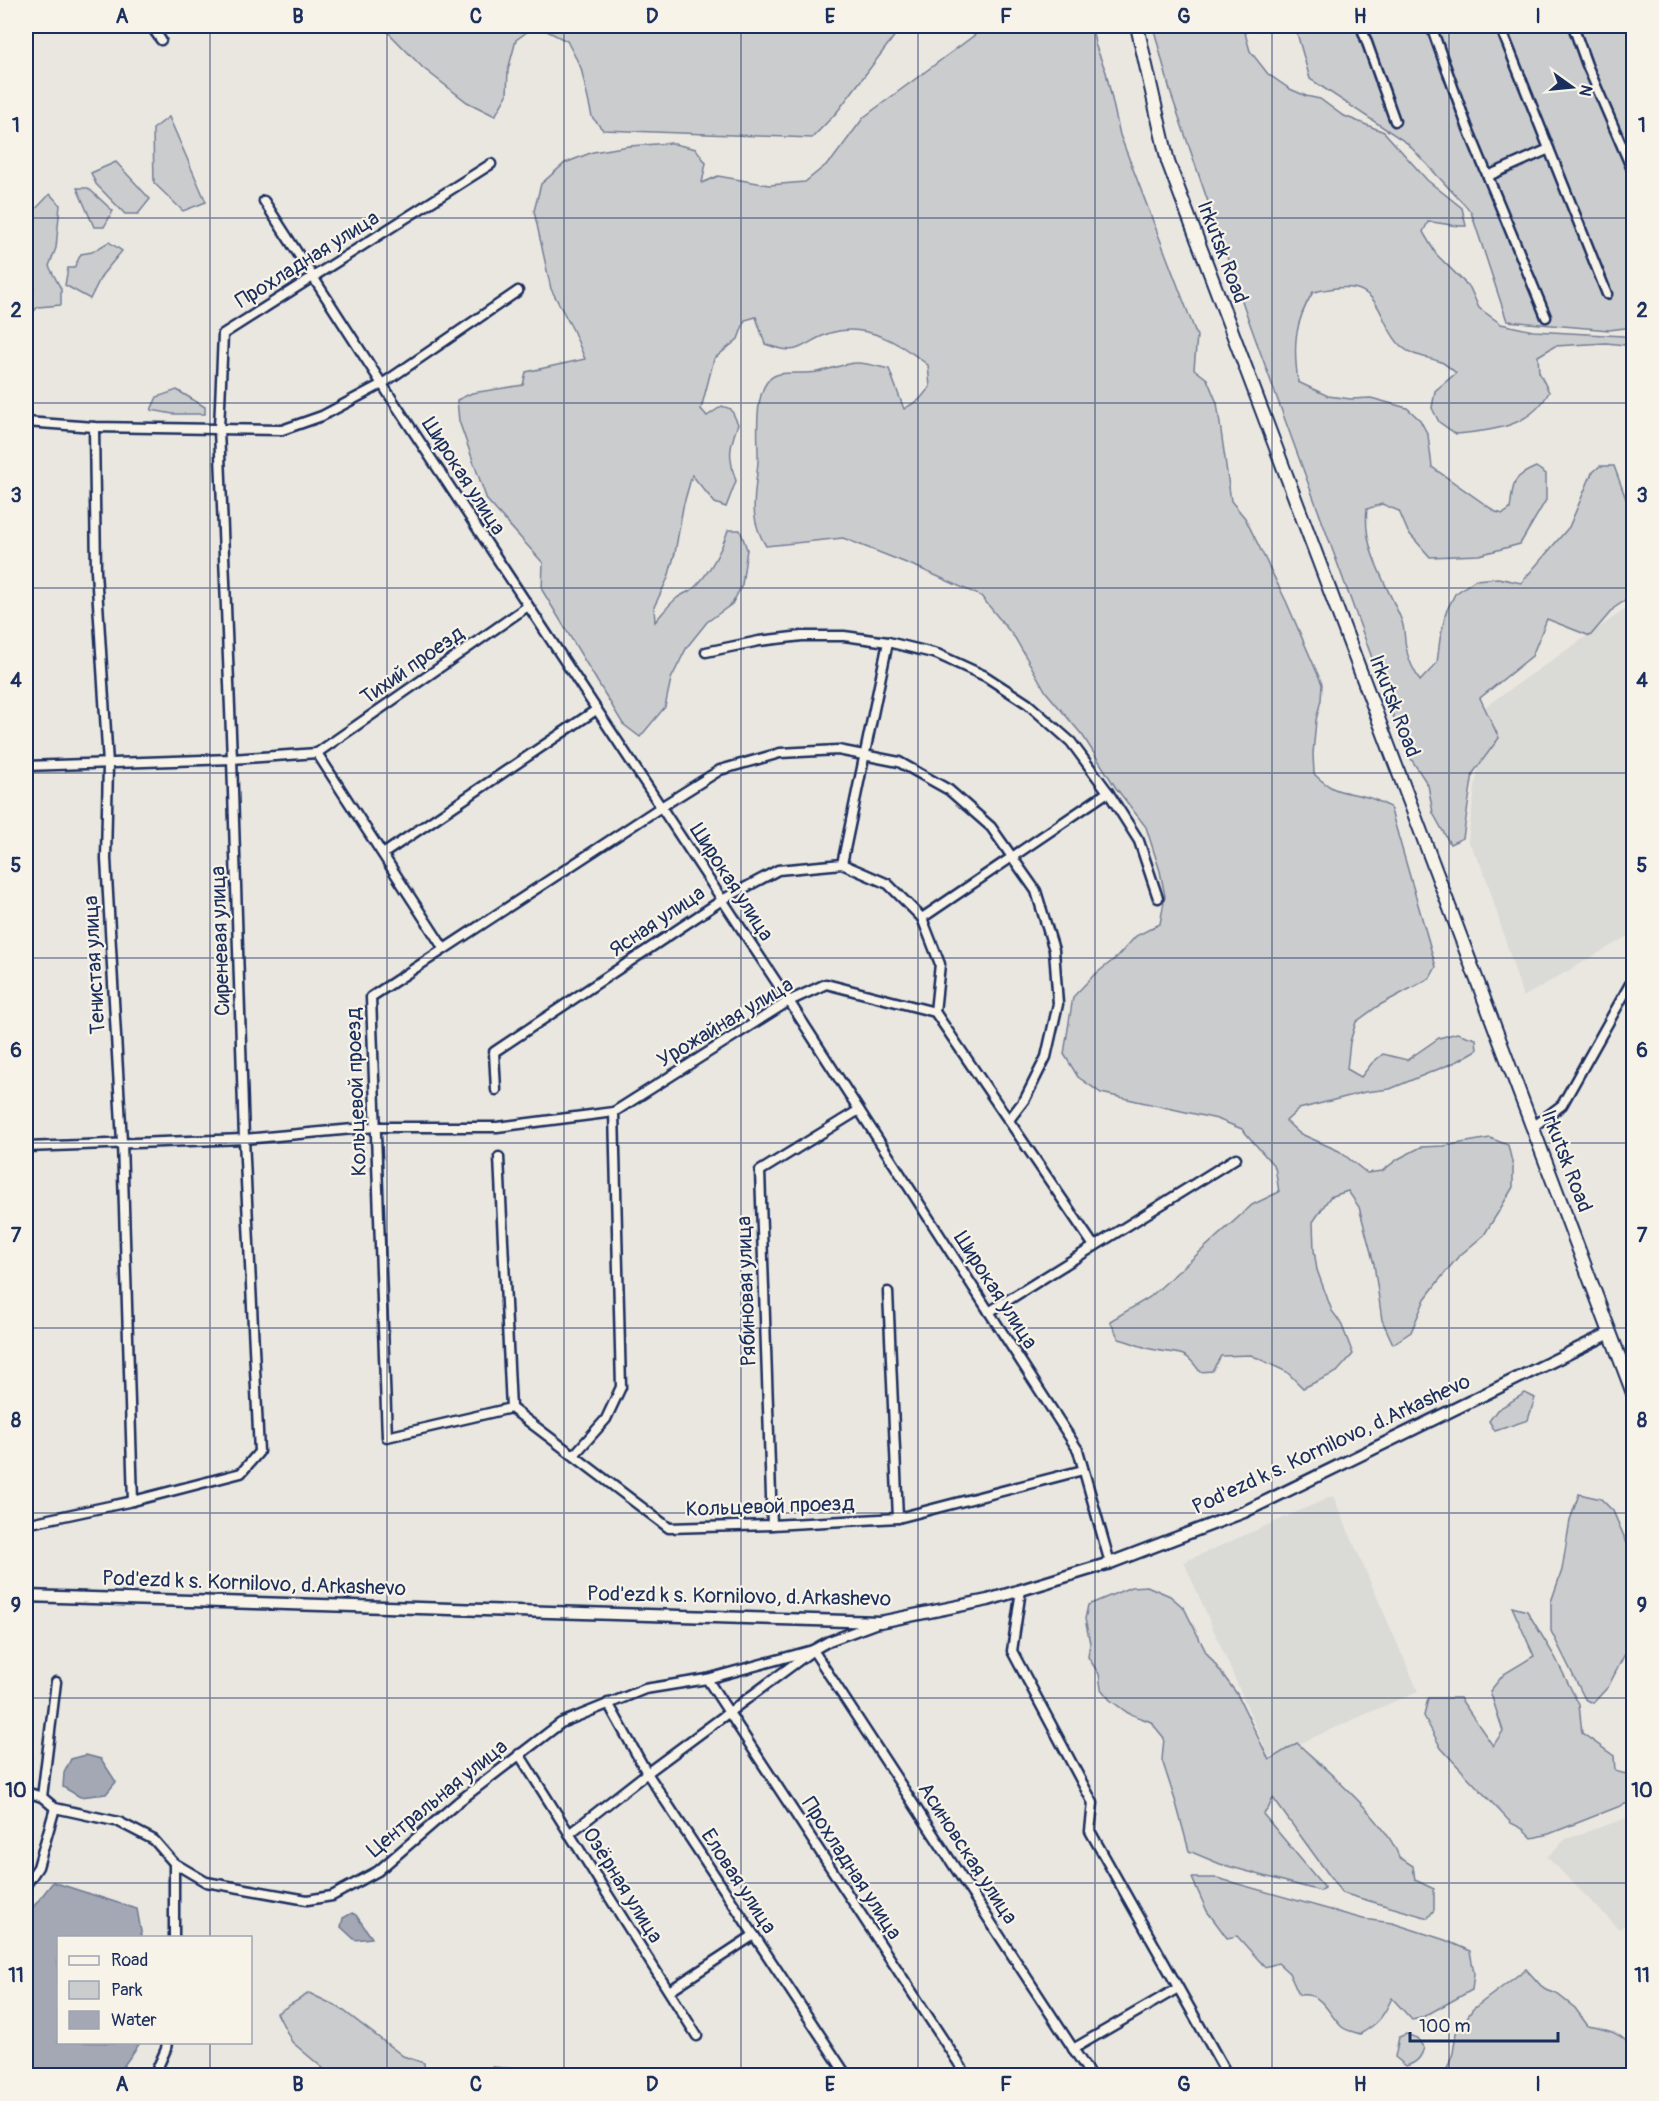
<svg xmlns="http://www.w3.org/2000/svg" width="1659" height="2101" font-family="Pangolin,sans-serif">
<rect width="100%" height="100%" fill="#eae7e0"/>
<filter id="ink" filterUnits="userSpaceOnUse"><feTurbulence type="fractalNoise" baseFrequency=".0167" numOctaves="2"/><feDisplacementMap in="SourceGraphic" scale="12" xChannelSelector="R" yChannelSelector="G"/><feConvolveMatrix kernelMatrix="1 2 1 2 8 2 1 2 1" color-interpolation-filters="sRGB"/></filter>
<g filter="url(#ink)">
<g fill="#dadad6">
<polygon points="1633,604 1633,933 1523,997 1484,871 1468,841 1486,706"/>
<polygon points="1333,1496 1418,1691 1269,1757 1184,1562"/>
<polygon points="1633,1816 1633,1919 1619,1929 1547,1857 1566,1839"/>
</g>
<g fill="#cbcccd" stroke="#737e96" stroke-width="1.5">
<polygon points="382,26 535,26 516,40 508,70 507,95 495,116 467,102 423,68"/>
<polygon points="537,26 902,26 837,112 812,138 603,130 592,117 581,68 567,41"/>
<path d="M987,26h105l3,18 11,28 14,63 77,201 -3,33 13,10 10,24 14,98 14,17 41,83 36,83 -1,16 -5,20 -3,34 1,20c22,21 28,16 53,23 8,2 15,6 23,10l46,160 -6,11 -52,28 -22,16 -6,20 -3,27 14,8 11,-14 11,-9 24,6 32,-22 18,-5 19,6 1,11 -19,11 -68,28 -25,3 -66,17 -13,12 13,12 40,18 28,22 15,-2 16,-12 23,-12 23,-1 46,-8 18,7 5,21v21l-14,24 -15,24 -26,22 -18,22 -15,20 -14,33 -18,12 -11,-24 -8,-56 -15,-57 -11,-16 -18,6 -17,25 1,28 3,20 15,41 9,12 12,31 -16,18 -34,16 -16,-16 -36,-17 -30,1 -9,15 -12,1c-16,-24 -21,-17 -44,-22 -13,-2 -25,-8 -37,-11l-9,-18 40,-24 102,-92 27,-13 -4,-25 -33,-38 -25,-10 -116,-26 -23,-16 -14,-23 9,-57 20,-21 24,-19 19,-21 24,-12 5,-28 -5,-25 -14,-44 -30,-39 -33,-52 -37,-44 -31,-54 -34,-42 -62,-28 -76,-30 -77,8c-19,-30 -10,-52 -8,-85 1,-20 -8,-82 22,-87 11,-2 25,0 37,-2 13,-2 27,-9 40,-9 11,0 22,4 32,6l15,40 15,-9 11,-13 -2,-22c-28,-22 -62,-43 -98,-32 -32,11 -28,25 -65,11l-9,-27 -11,3 -7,19 -24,20 -13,50 6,7 15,-10 9,3 7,15c-9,24 -10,32 -2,57l-10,26 -11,-4 -23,-28 -9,32 -8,46 -7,25 -14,29 1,15c7,-8 13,-17 22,-24 5,-4 12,-6 17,-10 15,-14 28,-39 34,-58h12l7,19 -5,36 -10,19 -25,18 -20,25 -16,32 -6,28 -25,30 -17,-13 -81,-134 1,-27 -56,-63 -28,-79 -2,-21 15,-7 51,-8 3,-13 59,-13 -12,-29 -22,-41 -17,-78 7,-27 24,-21 28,-11 36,-6 41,-3 26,6 10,14 -4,20 16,-7 51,9 36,-3 27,-22 32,-43z"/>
<path d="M1153,26h90l7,25 18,23 22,15 16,7 14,3 22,16 42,17 43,48 35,28 4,18c-13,1 -25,-4 -38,-4l-5,10 13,22 34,34 9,20 22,16 32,7 90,5 10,3 -8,6 -19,-2 -51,3 -17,10 1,16 10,20c-18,35 -57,39 -93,42l-17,-12 -7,-14 3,-17 21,-18c-5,-4 -10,-9 -15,-11 -13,-5 -29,-6 -39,-15 -9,-8 -15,-21 -20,-32 -15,-35 -37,-29 -69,-23 -19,31 -20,54 -15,90l30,14 23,3 20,-1 36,10 13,12 8,15 4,32 64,45 7,2 7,-5c4,-26 0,-31 26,-42l10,7v26l-26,44 -41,11 -49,2 -22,-25 -9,-21 -17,-7 -15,5c-5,40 20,75 34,110 4,9 3,19 5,28 2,13 8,23 14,34l17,-18 3,-24 6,-27 9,-18 20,-14 23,-2 23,5 48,-56 23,-54 8,-7h14l19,52v77l-19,13 -24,28 -43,-17 -15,37 -52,42 19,40 -26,35 -10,65 -13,6 -17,-31 -5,-28 -22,-34 -156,-427 -79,-230z"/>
<polygon points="1295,26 1633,26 1633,327 1609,330 1507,321 1471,212 1407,143 1310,79"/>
<polygon points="169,117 206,202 183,211 154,183 153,129"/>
<polygon points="116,162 150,199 138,214 125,214 96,184 91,173"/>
<polygon points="77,188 88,188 113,211 104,227 94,227"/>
<polygon points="50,194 60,205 56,248 49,266 61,289 61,305 38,307 26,319 26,294 34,287 26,285 26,219"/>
<polygon points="109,242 122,251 102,275 90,299 65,285 68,268 74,268 81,254 92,252"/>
<polygon points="177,390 205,407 205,414 173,414 151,410 157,397"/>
<polygon points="1525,1393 1535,1398 1528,1420 1495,1431 1489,1421 1497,1410"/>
<polygon points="1579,1494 1601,1499 1613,1511 1633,1557 1633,1638 1608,1687 1593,1703 1585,1699 1551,1631 1551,1602 1562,1570 1570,1520"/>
<path d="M1147,1586l23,10 14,12 22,44 31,42 32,66 28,-17c29,27 90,78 102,114l14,9 2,14 19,9v21l-6,8 -86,-25 -69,-95 -5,11 -5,5 62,74 -5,3 -100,-27 -31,-13 -13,-48 -14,-43 2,-22 -13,-16 -23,-9 -18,-13 -9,-11 -2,-15 -11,-17 2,-14 -5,-24 3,-14 43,-18z"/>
<polygon points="1512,1607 1527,1611 1555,1657 1579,1705 1582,1733 1614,1756 1615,1771 1633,1776 1633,1801 1549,1834 1532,1838 1523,1829 1511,1823 1463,1772 1441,1748 1424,1716 1428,1698 1460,1698 1493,1746 1503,1731 1490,1691 1504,1674 1534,1656"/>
<path d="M1192,1878h25l146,41 29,4 53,17 25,11 4,22 -2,17 -51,28 -9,2 -20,-22c-9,19 -14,26 -32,36 -6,-2 -13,-3 -18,-7 -15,-14 -19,-35 -43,-32l-10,-22 -11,-10 -13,4 -28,-31 -10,2 -20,-27z"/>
<path d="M1526,1969l18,20 13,5 18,14 13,18c17,3 37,7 45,25 2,6 1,18 0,24h-188l8,-22 3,-20 17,-24z"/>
<polygon points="309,1993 340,2008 403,2056 424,2063 425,2075 331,2075 292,2042 277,2013"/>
<path d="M1406,2034l11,4 7,10c-3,10 -8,15 -18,18l-11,-9 4,-20z"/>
<polygon points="492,2067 525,2070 531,2075 490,2075"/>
</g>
<g fill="#a3a8b4" stroke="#6d7892" stroke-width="1.5">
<polygon points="86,1755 101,1759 116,1782 106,1794 80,1797 63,1787 64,1773 71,1759"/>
<polygon points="53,1882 137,1909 142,1937 58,1938 58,2042 140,2043 120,2071 70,2075 26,2075 26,1920 30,1911"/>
<polygon points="352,1913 356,1915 372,1938 355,1940 341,1927 343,1918"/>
</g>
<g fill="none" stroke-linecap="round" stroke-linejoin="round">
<g stroke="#1b2f5e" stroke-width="13">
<g id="street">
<polyline points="151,26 161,40"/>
<polyline points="1361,26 1395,121"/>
<polyline points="1431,26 1467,126 1546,317"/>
<polyline points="1500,26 1607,294"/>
<polyline points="1573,26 1587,65 1634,174"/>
<polyline points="1488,176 1549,149"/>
<polyline points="264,201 382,384 518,291"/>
<polyline points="26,422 94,427 282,430 322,416 382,384 789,1001 1078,1450 1110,1563"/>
<polyline points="94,427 96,571 108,764 106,859 122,1142 133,1501"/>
<polyline points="706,652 759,641 802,636 844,636 888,642 937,654 985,676 1028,704 1071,742 1108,792 1139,841 1158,898"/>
<polyline points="317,753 528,606"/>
<polyline points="317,753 444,949"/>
<polyline points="26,766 232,759 317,753"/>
<polyline points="383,854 596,710"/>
<polyline points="842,864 888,642"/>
<polyline points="922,918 1108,792"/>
<polyline points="496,1090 494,1052 722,900 778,870 842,864 888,884 922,918 940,964 935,1012"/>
<polyline points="1009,1120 1025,1099 1046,1057 1058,1004 1054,950 1036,891 991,827 949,790 899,762 838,750 780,753 720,770 661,807 371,997 387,1437 511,1408 669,1528 772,1525 898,1518 1083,1470"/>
<polyline points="1533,1127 1562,1105 1634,977"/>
<polyline points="26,1147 244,1139 375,1127 497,1127 614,1112"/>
<polyline points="499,1157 511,1408"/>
<polyline points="888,1292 898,1518"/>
<polyline points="989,1312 1236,1158"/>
<polyline points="574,1455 606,1419 621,1387 614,1112 789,1001 826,984 935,1012 1094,1246"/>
<polyline points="26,1524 133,1501 241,1473 259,1452 244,1139 232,759 219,429 223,334 491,164"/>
<polyline points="772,1525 760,1171 859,1110"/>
<polyline points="1021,1590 1012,1651 1093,1803 1090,1831 1228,2076"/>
<polyline points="707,1679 967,2076"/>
<polyline points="608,1703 647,1773 847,2076"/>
<polyline points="519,1754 697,2036"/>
<polyline points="26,1792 42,1797 55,1808 119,1822 154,1840 174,1863 206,1882 307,1900 332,1896 378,1871 458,1802 561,1723 645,1689 707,1679 813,1650 829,1641 875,1624"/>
<polyline points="42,1797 56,1682"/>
<polyline points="569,1834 647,1773 813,1650 1091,2076"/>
<polyline points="26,1885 38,1867 55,1808"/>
<polyline points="174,1938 174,1863"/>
<polyline points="669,1991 754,1935"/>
<polyline points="1073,2049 1178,1988"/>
<polyline points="154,2076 166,2049 167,2042"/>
</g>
</g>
<g stroke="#1b2f5e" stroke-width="15">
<polyline id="secondary" points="26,1596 880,1622 988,1600 1110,1563 1244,1512 1610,1333"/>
</g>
<g stroke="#1b2f5e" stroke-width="16">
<polyline id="primary" points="1137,26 1168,162 1634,1396"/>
</g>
<use href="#street" stroke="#f7f3e8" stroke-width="8"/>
<use href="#secondary" stroke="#f7f3e8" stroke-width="10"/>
<use href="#primary" stroke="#f7f3e8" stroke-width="12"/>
</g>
</g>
<path fill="none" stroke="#1b2f5e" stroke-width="1.5" stroke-opacity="0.55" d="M210,26v1912M387,26v2050M564,26v2050M741,26v2050M918,26v2050M1095,26v2050M1272,26v2050M1449,26v2050M26,218h1608M26,403h1608M26,588h1608M26,773h1608M26,958h1608M26,1143h1608M26,1328h1608M26,1513h1608M26,1698h1608M26,1883h1608M210,2042v34"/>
<g text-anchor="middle" stroke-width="4.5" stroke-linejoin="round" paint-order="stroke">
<g font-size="21" fill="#1b2f5e" stroke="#f7f3e8">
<text transform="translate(1223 252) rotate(69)" y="7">Irkutsk Road</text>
<text transform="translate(307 259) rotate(-32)" y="7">Прохладная улица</text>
<text transform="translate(464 476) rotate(57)" y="7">Широкая улица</text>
<text transform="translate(412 665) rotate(-35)" y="7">Тихий проезд</text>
<text transform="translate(1395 706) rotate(69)" y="7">Irkutsk Road</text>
<text transform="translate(732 882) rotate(57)" y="7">Широкая улица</text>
<text transform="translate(657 921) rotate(-34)" y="7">Ясная улица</text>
<text transform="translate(220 941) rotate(-92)" y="7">Сиреневая улица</text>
<text transform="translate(94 965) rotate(-93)" y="7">Тенистая улица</text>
<text transform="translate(725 1022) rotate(-31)" y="7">Урожайная улица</text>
<text transform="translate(356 1092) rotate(-92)" y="7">Кольцевой проезд</text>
<text transform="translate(1567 1161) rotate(69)" y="7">Irkutsk Road</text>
<text transform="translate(996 1290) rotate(57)" y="7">Широкая улица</text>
<text transform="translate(746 1291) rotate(-92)" y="7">Рябиновая улица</text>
<text transform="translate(1331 1444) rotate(-25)" y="7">Pod'ezd k s. Kornilovo, d.Arkashevo</text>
<text transform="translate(770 1506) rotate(-2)" y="7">Кольцевой проезд</text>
<text transform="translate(254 1583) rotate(2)" y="7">Pod'ezd k s. Kornilovo, d.Arkashevo</text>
<text transform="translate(739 1596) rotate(1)" y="7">Pod'ezd k s. Kornilovo, d.Arkashevo</text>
<text transform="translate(437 1798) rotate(-39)" y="7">Центральная улица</text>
<text transform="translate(968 1853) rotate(57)" y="7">Асиновская улица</text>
<text transform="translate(852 1868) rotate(57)" y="7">Прохладная улица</text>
<text transform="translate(739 1881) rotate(57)" y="7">Еловая улица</text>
<text transform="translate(623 1885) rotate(58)" y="7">Озёрная улица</text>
</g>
</g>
<rect width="1659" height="2101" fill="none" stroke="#f7f3e8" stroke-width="66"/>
<rect x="57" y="1936" width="195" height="108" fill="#f7f3e8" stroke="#9fa5b1" stroke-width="1.5"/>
<rect x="69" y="1956" width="30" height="9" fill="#f7f3e8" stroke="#9fa5b1" stroke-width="1.5"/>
<text x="111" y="1966" font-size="18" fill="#1b2f5e">Road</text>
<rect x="69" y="1981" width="30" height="18" fill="#cbcccd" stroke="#9fa5b1" stroke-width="1.5"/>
<text x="111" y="1996" font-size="18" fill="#1b2f5e">Park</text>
<rect x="69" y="2011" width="30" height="18" fill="#a3a8b4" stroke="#9fa5b1" stroke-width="1.5"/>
<text x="111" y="2026" font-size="18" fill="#1b2f5e">Water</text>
<g transform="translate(1572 87) rotate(105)" stroke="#f7f3e8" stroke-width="4.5" paint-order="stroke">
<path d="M0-4.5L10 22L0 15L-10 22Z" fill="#1b2f5e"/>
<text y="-9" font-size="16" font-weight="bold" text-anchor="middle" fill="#1b2f5e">N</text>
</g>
<path d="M1410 2032v9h148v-9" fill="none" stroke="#1b2f5e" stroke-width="3"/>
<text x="1419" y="2032" font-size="18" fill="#1b2f5e" stroke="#f7f3e8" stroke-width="4.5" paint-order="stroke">100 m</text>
<rect x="33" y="33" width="1593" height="2035" fill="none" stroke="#1b2f5e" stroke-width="2"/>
<g font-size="20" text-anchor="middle" font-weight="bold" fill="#1b2f5e">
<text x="122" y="23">A</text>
<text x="298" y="23">B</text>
<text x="476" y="23">C</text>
<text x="652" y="23">D</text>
<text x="830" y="23">E</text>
<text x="1006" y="23">F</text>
<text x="1184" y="23">G</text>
<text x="1360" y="23">H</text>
<text x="1538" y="23">I</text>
<text x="16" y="132">1</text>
<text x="1642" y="132">1</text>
<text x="16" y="317">2</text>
<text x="1642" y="317">2</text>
<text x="16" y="502">3</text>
<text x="1642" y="502">3</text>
<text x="16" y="687">4</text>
<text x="1642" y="687">4</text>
<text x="16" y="872">5</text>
<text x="1642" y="872">5</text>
<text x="16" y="1057">6</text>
<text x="1642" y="1057">6</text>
<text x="16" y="1242">7</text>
<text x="1642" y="1242">7</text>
<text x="16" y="1427">8</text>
<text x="1642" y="1427">8</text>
<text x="16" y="1612">9</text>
<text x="1642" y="1612">9</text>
<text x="16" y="1797">10</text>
<text x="1642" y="1797">10</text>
<text x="16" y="1982">11</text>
<text x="1642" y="1982">11</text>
<text x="122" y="2091">A</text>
<text x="298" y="2091">B</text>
<text x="476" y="2091">C</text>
<text x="652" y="2091">D</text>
<text x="830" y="2091">E</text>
<text x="1006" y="2091">F</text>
<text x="1184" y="2091">G</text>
<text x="1360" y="2091">H</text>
<text x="1538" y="2091">I</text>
</g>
</svg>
